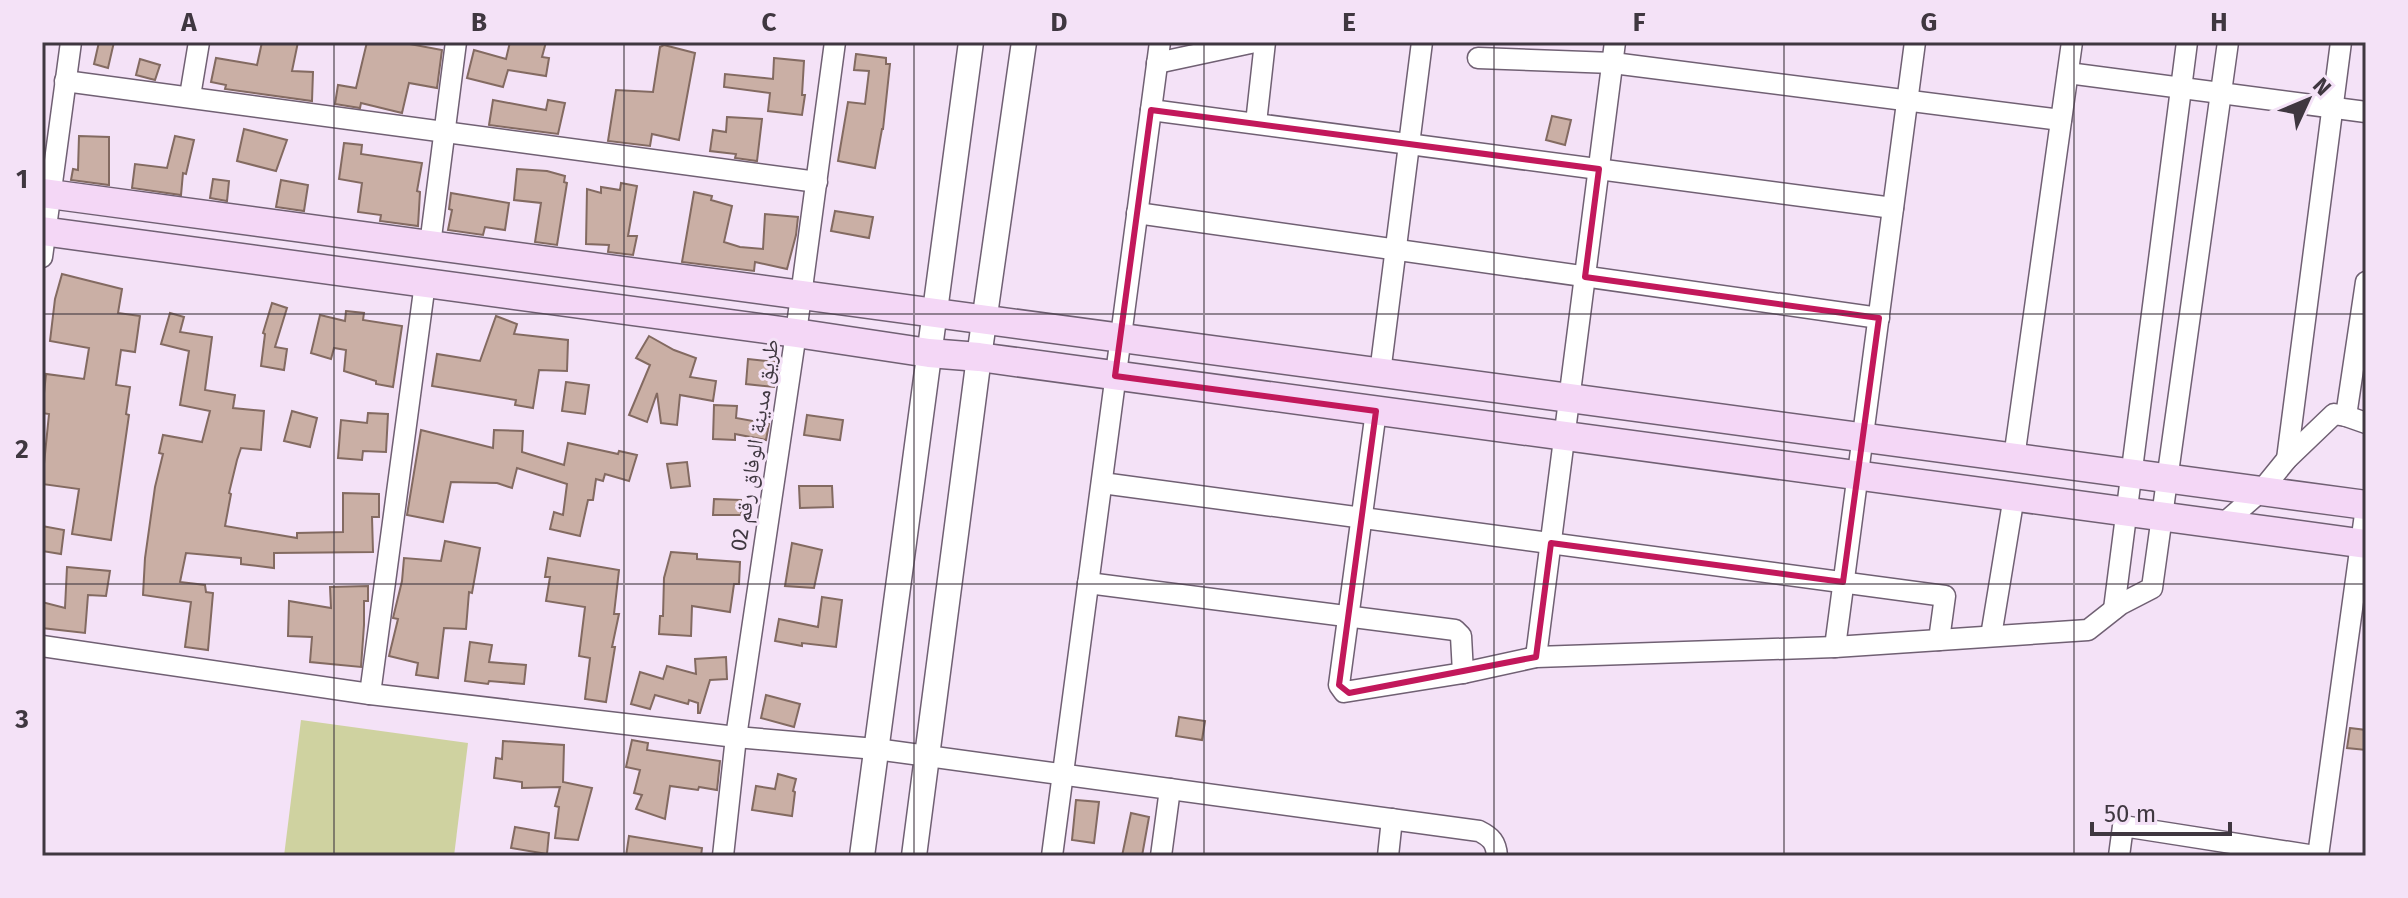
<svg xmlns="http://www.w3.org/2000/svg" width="2408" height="898" font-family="'Fira Sans','Noto Naskh Arabic',sans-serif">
<rect width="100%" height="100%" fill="#f4e2f7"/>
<polygon fill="#cfd2a0" points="301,720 468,743 454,856 284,856"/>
<g fill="#caafa5" stroke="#836a61" stroke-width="2">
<polygon points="99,42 114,42 108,68 94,64"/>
<polygon points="262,42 298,42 292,71 313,72 312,101 225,89 226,85 211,82 216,58 257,65"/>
<polygon points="367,42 399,42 442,50 437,88 409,83 402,113 361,103 360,108 335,104 338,85 356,88"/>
<polygon points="510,42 546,42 542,57 549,58 546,76 508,70 503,87 467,78 474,50 506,59"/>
<polygon points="664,45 695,53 679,140 652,134 650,146 608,141 616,90 653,92 660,47"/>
<polygon points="856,54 886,58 886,64 890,64 883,129 882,129 875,168 838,161 848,102 865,104 869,71 854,70"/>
<polygon points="774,58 804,61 802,95 805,95 802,115 768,111 770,93 724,87 725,74 773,79"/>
<polygon points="140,59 160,65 155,80 136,75"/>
<polygon points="493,100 546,110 548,100 565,103 558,134 489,125"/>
<polygon points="1552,116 1571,120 1565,145 1546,140"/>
<polygon points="727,117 762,119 757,161 735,158 736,154 710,151 713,130 726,132"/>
<polygon points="244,129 287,140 276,171 237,161"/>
<polygon points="79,136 109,137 109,185 71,180 73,169 78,170"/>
<polygon points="175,136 194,140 186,174 183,173 181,195 132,188 135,164 167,168"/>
<polygon points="344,143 362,145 361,154 422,163 417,191 420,192 418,226 380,221 381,215 358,212 362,183 339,179"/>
<polygon points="517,169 547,171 565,176 564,182 567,183 557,245 535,242 541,203 514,200"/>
<polygon points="213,179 229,181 227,201 210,198"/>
<polygon points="281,180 308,185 304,211 276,207"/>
<polygon points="621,183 637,186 628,236 637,236 633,255 608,252 609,245 586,244 587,189 601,193 601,187 620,190"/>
<polygon points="694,192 712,196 711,200 732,206 724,242 740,247 763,249 765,214 798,217 796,235 787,269 755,262 754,271 682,262"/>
<polygon points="451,193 509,203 505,230 485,227 483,235 448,230 452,210 449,209"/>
<polygon points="835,211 873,217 869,238 831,231"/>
<polygon points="62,274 122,289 118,313 140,316 135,352 121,350 116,385 130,387 126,414 129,415 111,540 72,534 79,489 42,484 49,414 42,413 46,374 84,379 89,348 50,341 55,299"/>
<polygon points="272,303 287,308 275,347 287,349 284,370 261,366 265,334 263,333"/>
<polygon points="346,311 364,313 363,320 402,326 393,387 376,384 376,381 344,371 346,350 334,348 331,359 311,353 320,315 345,321"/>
<polygon points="170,313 184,317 180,332 212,337 205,390 235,395 233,408 264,411 261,450 241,448 237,460 229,493 231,494 225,526 297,538 297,533 343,532 343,493 379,494 379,517 372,517 373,552 274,553 274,568 241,564 241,558 186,553 180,582 205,585 206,592 213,593 208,650 185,647 191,602 143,595 145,558 155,487 163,454 159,453 163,435 202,442 210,411 180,405 189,351 161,344"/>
<polygon points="496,316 517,324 514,334 568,340 567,371 539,370 533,408 515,405 516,400 432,386 437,354 480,361"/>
<polygon points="649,336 674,350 696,358 690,377 716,381 713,401 680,395 677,425 661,423 657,393 647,422 629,415 650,365 636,358"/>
<polygon points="748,359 776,362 774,387 746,384"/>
<polygon points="566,382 589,385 585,414 562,411"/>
<polygon points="714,405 737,406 736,418 769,424 766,440 735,434 735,440 713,439"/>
<polygon points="292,411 317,418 310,447 284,441"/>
<polygon points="368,413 388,414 386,452 363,451 362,460 338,458 341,420 367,423"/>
<polygon points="807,415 843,420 840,440 804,435"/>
<polygon points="421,430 493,448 494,430 523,431 522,452 564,465 568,443 618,454 619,451 637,455 629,481 605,474 603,481 596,479 593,500 588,500 580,536 550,529 554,512 563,515 567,484 517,468 512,488 497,483 451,482 443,522 407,515"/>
<polygon points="687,462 690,486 671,488 667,464"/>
<polygon points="799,486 832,486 833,507 800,508"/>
<polygon points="714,499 741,500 741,515 713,515"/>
<polygon points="42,526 64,530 61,554 42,551"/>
<polygon points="445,541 480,548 472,593 469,592 466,629 444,628 438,678 416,675 418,663 389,656 398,619 393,618 402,581 404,558 441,561"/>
<polygon points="792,543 822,550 814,588 785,586"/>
<polygon points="671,552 697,554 697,559 740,562 739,584 734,584 730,612 692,606 691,636 659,634 660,616 663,616 664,578"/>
<polygon points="548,558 619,570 614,614 619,614 612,647 615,647 606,702 585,699 590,658 579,656 585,607 546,601 550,577 545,577"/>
<polygon points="67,567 110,571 106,596 88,595 85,633 42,628 42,602 65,608"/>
<polygon points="368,586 368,601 364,601 364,625 361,667 310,662 312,637 288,636 289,601 331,608 330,587"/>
<polygon points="822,597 842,600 836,647 802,643 802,646 775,641 779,619 818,627"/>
<polygon points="470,642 492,645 489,662 526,665 524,684 489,681 488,684 465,681"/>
<polygon points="726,657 727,679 710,680 700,713 698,713 698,703 689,700 688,704 655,695 650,709 631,704 640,672 663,679 667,666 696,674 695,659"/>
<polygon points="766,695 800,704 794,727 761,718"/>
<polygon points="1179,717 1205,721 1202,740 1176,736"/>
<polygon points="2350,728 2366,730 2366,750 2347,748"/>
<polygon points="632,740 648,743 647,750 720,761 717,790 699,787 698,790 670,786 665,819 636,809 642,795 634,793 640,770 626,767"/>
<polygon points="503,741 564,745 563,782 592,788 578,840 555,838 559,807 555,806 560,787 522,788 522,782 494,778 496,758 502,759"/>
<polygon points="778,774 796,779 793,791 795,792 792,816 752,810 756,786 775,789"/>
<polygon points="1076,800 1099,802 1094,843 1072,840"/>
<polygon points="1131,813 1149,817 1142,856 1122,856"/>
<polygon points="515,827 549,833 547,854 511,848"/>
<polygon points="629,836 702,848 701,856 626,856"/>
</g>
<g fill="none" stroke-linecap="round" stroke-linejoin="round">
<g stroke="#706073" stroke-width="23">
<g id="minor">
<polyline points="1478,58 1613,63 2061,120"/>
<polyline points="1157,63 1255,42"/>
<polyline points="2068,73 2366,112"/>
<polyline points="65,81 817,182"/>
<polyline points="190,96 199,42"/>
<polyline points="1151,110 1893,208"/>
<polyline points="1256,123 1265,42"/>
<polyline points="1137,213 1879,318"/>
<polyline points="430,245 456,42"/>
<polyline points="42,257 71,42"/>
<polyline points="1380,373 1422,42"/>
<polyline points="1376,411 1339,685 1344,692 1463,673 1536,657 1835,647 2088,630 2121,604 2152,588 2228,42"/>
<polyline points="2346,416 2366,282"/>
<polyline points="2014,458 2072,42"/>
<polyline points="2287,459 2341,42"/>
<polyline points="1102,483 1945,596 1939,640"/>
<polyline points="2222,525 2261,491 2287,459 2334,414 2346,416 2366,423"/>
<polyline points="1088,583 1455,630 1461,636 1463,673"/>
<polyline points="2114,609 2187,42"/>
<polyline points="1991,636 2014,496"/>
<path d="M42,646l328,48 366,43 140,12 603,82c12,6 17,11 18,25"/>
<polyline points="1835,647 1915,42"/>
<polyline points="1536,657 1615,42"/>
<polyline points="370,694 425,283"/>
<polyline points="723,856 736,737 796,333 835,42"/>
<polyline points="1052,856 1160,42"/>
<polyline points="1161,856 1170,789"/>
<polyline points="1388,856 1392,819"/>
<polyline points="2119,856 2123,826 2315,856"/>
<polyline points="2318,856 2366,507"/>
</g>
</g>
<g stroke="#706073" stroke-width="27">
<g id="tertiary">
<polyline points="862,856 971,42"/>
<polyline points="914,856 979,357 1024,42"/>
</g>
</g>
<g stroke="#706073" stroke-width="31">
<g id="secondary">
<polyline points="42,193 2366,505"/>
<polyline points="42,231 796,333 929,353 979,357 2366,544"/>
</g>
</g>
<use href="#minor" stroke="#fff" stroke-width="20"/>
<use href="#tertiary" stroke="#fff" stroke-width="24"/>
<use href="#secondary" stroke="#f4d7f6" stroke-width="28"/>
</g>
<path fill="none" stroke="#c2185b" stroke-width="6" stroke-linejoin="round" d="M1151,110l448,59 -14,108 294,41 -36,264 -292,-39 -15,114 -187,36 -10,-8 37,-274 -261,-35z"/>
<path fill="none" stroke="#3f3740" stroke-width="2" stroke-opacity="0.55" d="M334,42v814M624,42v814M914,42v814M1204,42v814M1494,42v814M1784,42v814M2074,42v814M42,314h2324M42,584h2324"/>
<g text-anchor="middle" stroke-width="6" stroke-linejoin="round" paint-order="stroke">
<g font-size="22" fill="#3f3740" stroke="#f4e2f7">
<text transform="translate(754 445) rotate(-81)" y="8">طريق مدينة الوفاق رقم 02</text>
</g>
</g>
<rect width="2408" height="898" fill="none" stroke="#f4e2f7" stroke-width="88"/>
<g transform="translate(2308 100) rotate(46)" stroke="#f4e2f7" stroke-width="6" paint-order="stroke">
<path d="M0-6L14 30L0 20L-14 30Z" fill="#3f3740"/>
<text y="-12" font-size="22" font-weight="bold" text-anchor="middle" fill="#3f3740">N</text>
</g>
<path d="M2092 822v12h138v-12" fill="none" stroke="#3f3740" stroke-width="4"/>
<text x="2104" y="822" font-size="24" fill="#3f3740" stroke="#f4e2f7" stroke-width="6" paint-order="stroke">50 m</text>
<rect x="44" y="44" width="2320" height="810" fill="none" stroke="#3f3740" stroke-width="3"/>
<g font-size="26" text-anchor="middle" font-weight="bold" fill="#3f3740">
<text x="189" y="31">A</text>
<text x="479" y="31">B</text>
<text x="769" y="31">C</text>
<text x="1059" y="31">D</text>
<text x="1349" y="31">E</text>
<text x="1639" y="31">F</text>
<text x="1929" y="31">G</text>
<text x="2219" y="31">H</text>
<text x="22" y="188">1</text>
<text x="22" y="458">2</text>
<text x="22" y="728">3</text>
</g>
</svg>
